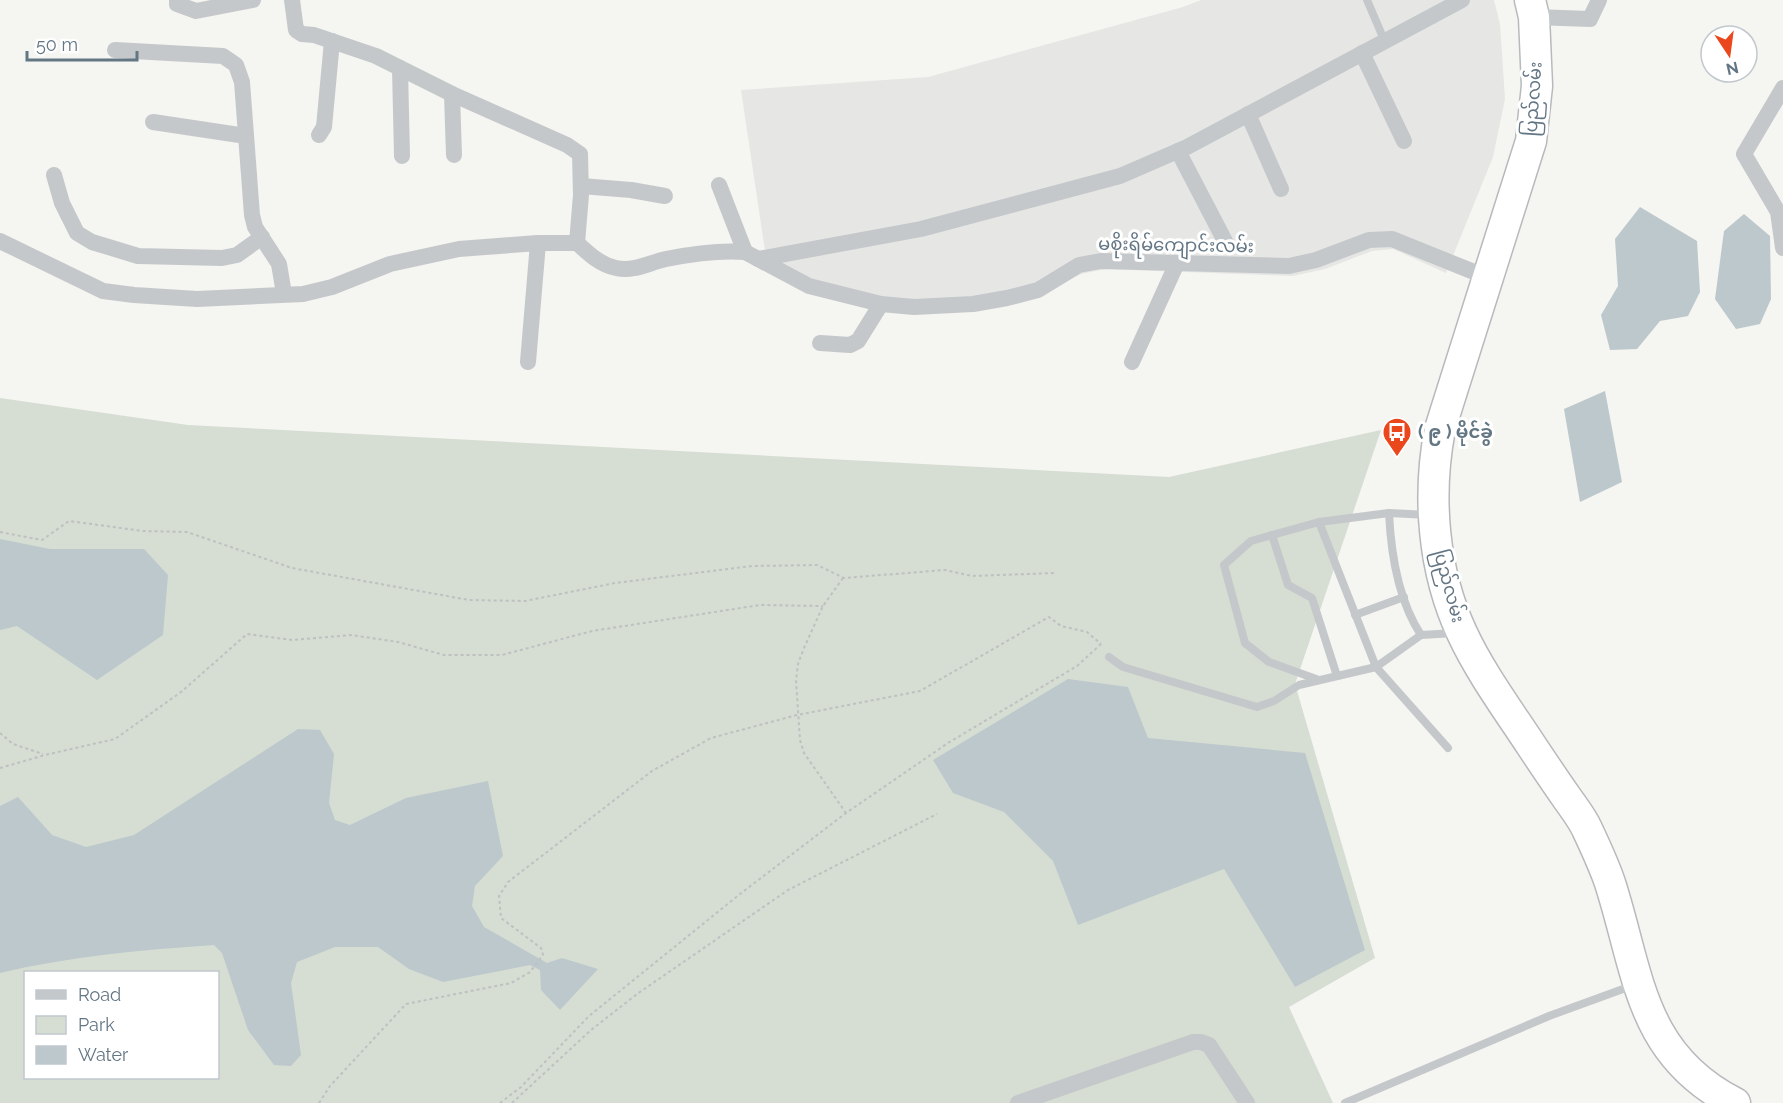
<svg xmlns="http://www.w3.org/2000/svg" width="1783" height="1103" font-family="Raleway,'Noto Sans Myanmar',sans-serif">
<rect width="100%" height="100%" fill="#f5f5f1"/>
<polygon fill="#e6e7e5" points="1201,0 1494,0 1500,24 1505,99 1493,157 1446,273 1393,249 1372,251 1325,269 1293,276 1105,269 1081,274 1044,292 918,309 768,271 741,90 928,77 1183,7"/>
<path fill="#d6ddd2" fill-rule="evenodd" d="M0,398l188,27 981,52 212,-47 -86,254 80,274 -86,49 44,96h-1333zM26,972h192v106h-192z"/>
<g fill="#bcc8cc">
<polygon points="1640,207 1697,241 1700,292 1688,316 1660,321 1637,349 1610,350 1601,315 1618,286 1615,239"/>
<polygon points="1744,214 1770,236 1771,299 1760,324 1736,329 1715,299 1724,231"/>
<polygon points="1605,391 1622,482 1580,502 1564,409"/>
<polygon points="0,539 50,549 144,549 168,575 163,635 97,680 17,626 0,630"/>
<polygon points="1068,679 1128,687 1148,738 1305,753 1365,950 1295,987 1224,869 1078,925 1053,861 1004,812 953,793 933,760"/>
<path d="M298,729l22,1 14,24 -5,49 6,17 15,5 56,-27 82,-17 15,75 -28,30 -3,20 12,21 63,36 15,-5 36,11 -38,41 -19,-20 -1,-20 -10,-5 -87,17 -34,-13 -31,-22h-43l-38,15 -6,21 10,72 -10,11 -17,-1 -26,-35 -26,-77 -8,-8c-72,5 -143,11 -214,28v-167l18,-9 34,38 34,12 48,-12z"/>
</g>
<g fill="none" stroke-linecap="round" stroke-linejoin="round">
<g stroke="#b7babd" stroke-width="33">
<path id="highway" d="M1530,0l4,17 3,69 -6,55 -91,288c-13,67 -7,142 22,204 18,39 46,77 69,112 12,18 24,36 36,53 7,10 15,20 20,31 8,17 17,36 23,54 29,90 29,171 125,220"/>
</g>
<g stroke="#bec0c2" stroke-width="2" stroke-dasharray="3 3" stroke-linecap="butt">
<polyline points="0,532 42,540 69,521 143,531 187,532 292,568 469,600 525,601 615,583 752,566 817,565 844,578 945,570 972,576 1055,573"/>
<polyline points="843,578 823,606 804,648 798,664 796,681 800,740 804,753 846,813"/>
<polyline points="0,733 13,744 43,754"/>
<polyline points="0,768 45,755 115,739 181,692 247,634 292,640 351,635 398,642 444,655 502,655 592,631 760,605 823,606"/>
<polyline points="319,1103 330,1086 406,1004 511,983 530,972 543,955 541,948 501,918 499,896 508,882 652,771 711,738 797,715 920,691 1049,617 1061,626 1087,632 1101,644"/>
<polyline points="500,1103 521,1087 589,1016 740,894 846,813 948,743 1077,666 1101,644"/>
<polyline points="512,1103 591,1030 637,994 788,890 937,814"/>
</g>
<g stroke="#c5c8cb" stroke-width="8">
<polyline points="1367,0 1385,42"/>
<path d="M1429,515l-40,-2c2,42 9,87 32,122l34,-2"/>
<polyline points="1319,522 1389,513"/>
<polyline points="1272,535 1288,585 1312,598 1337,676"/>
<polyline points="1355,615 1404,597"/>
<polyline points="1109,657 1123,667 1257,707 1274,701 1299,685 1376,667 1448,748"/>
<polyline points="1319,680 1269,662 1245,643 1224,565 1251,541 1319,522 1376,667 1421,635"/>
<polyline points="1345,1103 1549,1016 1634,985"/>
</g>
<g stroke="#c5c8cb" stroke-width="16">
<polyline points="177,0 177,4 196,11 253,0"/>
<polyline points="292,0 296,30 302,34 314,35 376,56 452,94 567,145 580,154 581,195 577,243"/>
<polyline points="1534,17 1590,19 1599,0"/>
<polyline points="115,50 223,56 236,65 242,82 252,215 255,227 279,264 284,294"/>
<polyline points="1362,53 1404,141"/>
<polyline points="400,68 402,156"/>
<polyline points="1783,88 1744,154 1778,212 1783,248"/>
<polyline points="452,94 454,155"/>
<polyline points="1248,114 1281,189"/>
<polyline points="153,122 246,136"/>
<polyline points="319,135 324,127 332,41"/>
<polyline points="1178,151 1227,245"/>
<polyline points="54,175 62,203 77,233 92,242 138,256 222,258 237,255 262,237"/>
<polyline points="719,185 745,252"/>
<polyline points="581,186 631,190 665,196"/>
<path d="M0,241l103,50 31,4 63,4 106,-5 29,-7 58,-23 69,-15 79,-6h39c11,10 23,22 39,25 18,4 32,-5 50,-9 25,-5 54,-9 79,-7l64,34 72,18 33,3 59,-3 34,-6 31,-8 41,-25 22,-4 188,5 27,-6 53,-20 23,-1 97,39"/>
<polyline points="758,259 921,229 1120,176 1187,147 1462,0"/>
<polyline points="820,343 850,345 858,341 881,304"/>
<polyline points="528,362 538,243"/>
<polyline points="1132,362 1177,263"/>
<polyline points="1018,1103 1193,1042 1201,1042 1209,1045 1247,1103"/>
</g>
<use href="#highway" stroke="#fff" stroke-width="30"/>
</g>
<defs>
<g id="bus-pin" transform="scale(1.5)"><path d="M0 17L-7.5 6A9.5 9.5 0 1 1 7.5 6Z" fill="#ea481c" stroke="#fff"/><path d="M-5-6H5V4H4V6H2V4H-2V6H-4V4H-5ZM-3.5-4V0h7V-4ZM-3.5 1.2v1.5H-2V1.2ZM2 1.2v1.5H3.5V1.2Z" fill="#fff"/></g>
</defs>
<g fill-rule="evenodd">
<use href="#bus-pin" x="1397" y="432"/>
</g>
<g text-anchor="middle" stroke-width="6" stroke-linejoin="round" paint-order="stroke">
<g font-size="18" fill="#637684" stroke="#fff">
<text transform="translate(1533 99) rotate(-86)" y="6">ပြည်လမ်း</text>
<text transform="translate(1176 245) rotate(1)" y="6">မစိုးရိမ်ကျောင်းလမ်း</text>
<text transform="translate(1449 586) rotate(75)" y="6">ပြည်လမ်း</text>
</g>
<g font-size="18" font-weight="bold" fill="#637684" stroke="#fff" text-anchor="start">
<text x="1418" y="438">( ၉ ) မိုင်ခွဲ</text>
</g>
</g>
<rect x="24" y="971" width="195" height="108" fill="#ffffff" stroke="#c1c8ce" stroke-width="1.5"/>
<rect x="36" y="990" width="30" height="9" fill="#c5c8cb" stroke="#c1c8ce" stroke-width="1.5"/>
<text x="78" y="1001" font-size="18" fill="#637684">Road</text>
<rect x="36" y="1016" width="30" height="18" fill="#d6ddd2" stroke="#c1c8ce" stroke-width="1.5"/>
<text x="78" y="1031" font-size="18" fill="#637684">Park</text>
<rect x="36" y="1046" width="30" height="18" fill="#bcc8cc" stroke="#c1c8ce" stroke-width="1.5"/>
<text x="78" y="1061" font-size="18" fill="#637684">Water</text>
<g transform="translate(1729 54) rotate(167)"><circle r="28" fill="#ffffff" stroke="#c1c8ce" stroke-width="1.5"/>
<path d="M0-4.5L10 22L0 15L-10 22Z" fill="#ea481c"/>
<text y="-9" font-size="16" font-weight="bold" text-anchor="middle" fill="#637684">N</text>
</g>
<path d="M27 51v9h110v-9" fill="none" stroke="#637684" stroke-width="3"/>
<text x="36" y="51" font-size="18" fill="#637684" stroke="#ffffff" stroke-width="4.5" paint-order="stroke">50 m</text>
</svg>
